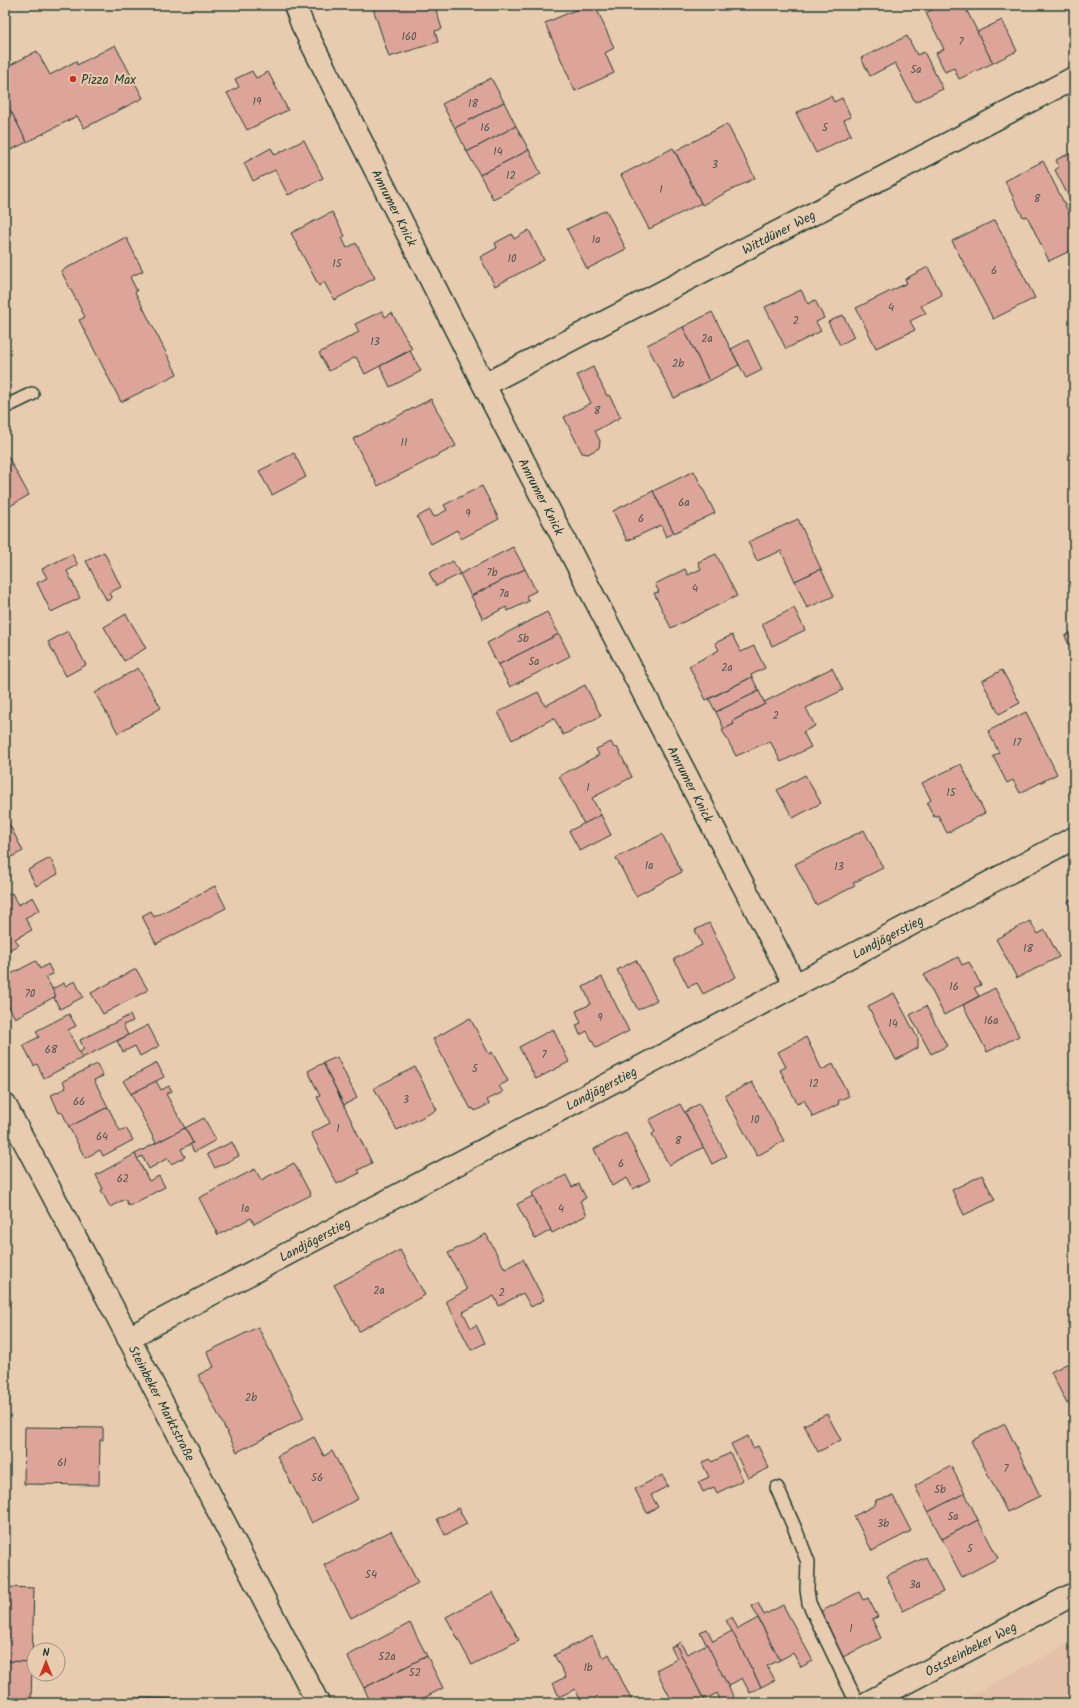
<svg xmlns="http://www.w3.org/2000/svg" width="1079" height="1708" font-family="Kalam,sans-serif">
<rect width="100%" height="100%" fill="#e8ccaf"/>
<filter id="ink" filterUnits="userSpaceOnUse"><feTurbulence type="fractalNoise" baseFrequency=".025" numOctaves="2"/><feDisplacementMap in="SourceGraphic" scale="8" xChannelSelector="R" yChannelSelector="G"/><feConvolveMatrix kernelMatrix="1 2 1 2 8 2 1 2 1" color-interpolation-filters="sRGB"/></filter>
<g filter="url(#ink)">
<polygon fill="#e5c0a9" points="1067,1644 1074,1659 1074,1703 958,1703"/>
<g fill="#dda49a" stroke="#1f3d34">
<polygon points="372,5 425,5 427,10 435,7 442,29 435,31 438,42 389,57"/>
<polygon points="587,5 595,5 614,48 605,53 614,73 575,91 545,23"/>
<polygon points="701,5 709,5 702,8"/>
<polygon points="941,5 964,5 993,63 959,79 954,68 945,72 936,53 944,49 926,13"/>
<polygon points="1002,20 1017,51 993,63 977,32"/>
<polygon points="907,36 917,55 924,52 943,89 915,102 895,63 870,76 861,58"/>
<polygon points="115,45 143,98 84,128 77,116 27,142 5,100 5,68 37,51 50,75 76,61 77,65"/>
<polygon points="252,71 256,78 268,72 288,110 247,130 227,93 239,87 235,79"/>
<polygon points="491,78 504,102 455,128 442,104"/>
<polygon points="831,96 834,102 842,98 851,117 844,120 851,135 816,153 796,113"/>
<polygon points="5,100 27,142 5,153"/>
<polygon points="504,102 516,126 467,152 455,128"/>
<polygon points="727,124 755,178 702,205 675,151"/>
<polygon points="516,126 529,150 480,175 467,152"/>
<polygon points="304,140 323,178 288,195 275,170 253,181 244,163 271,148 275,155"/>
<polygon points="673,148 701,203 649,229 621,175"/>
<polygon points="529,150 541,174 493,199 480,175"/>
<polygon points="1070,153 1074,160 1074,207 1055,170 1059,167 1056,160"/>
<polygon points="1043,161 1074,223 1074,249 1049,261 1027,216 1023,217 1005,181"/>
<polygon points="606,210 626,249 587,269 567,229"/>
<polygon points="332,212 345,236 342,238 347,248 356,243 375,278 334,300 324,282 319,286 291,233"/>
<polygon points="995,220 1035,298 993,319 952,241"/>
<polygon points="529,230 544,260 495,286 480,257 497,248 495,243 512,234 514,239"/>
<polygon points="126,237 143,271 130,277 137,291 135,292 177,374 121,402 79,320 85,317 61,271"/>
<polygon points="928,267 942,295 921,306 926,313 910,321 915,330 876,348 856,308 907,283 905,279"/>
<polygon points="801,290 808,304 815,300 824,318 816,322 821,331 786,349 765,307"/>
<polygon points="382,311 385,317 392,313 412,349 365,374 356,357 329,371 319,353 359,332 355,324"/>
<polygon points="712,312 739,365 709,381 683,327"/>
<polygon points="843,315 854,337 840,345 828,322"/>
<polygon points="683,327 709,381 674,398 647,345"/>
<polygon points="748,340 762,370 746,378 731,349"/>
<polygon points="410,351 421,371 390,387 380,366"/>
<polygon points="593,367 607,396 609,395 621,417 595,431 600,441 599,448 588,454 582,453 564,417 591,403 577,375"/>
<polygon points="431,399 456,446 378,486 353,439"/>
<polygon points="5,453 6,453 29,495 5,509"/>
<polygon points="294,453 306,477 272,495 259,471"/>
<polygon points="694,471 715,513 674,533 653,491"/>
<polygon points="482,486 499,519 461,539 457,530 431,544 417,517 430,510 434,517 447,510 444,505"/>
<polygon points="653,491 674,533 666,537 661,525 627,541 613,511"/>
<polygon points="798,519 821,569 795,581 781,551 757,561 748,542"/>
<polygon points="513,547 525,569 471,596 460,574"/>
<polygon points="104,552 121,587 109,593 112,598 107,601 86,561"/>
<polygon points="72,554 78,565 67,571 80,598 51,612 37,583 47,578 42,569"/>
<polygon points="716,554 737,596 671,628 654,593 659,592 655,584 685,569 688,575 701,569 698,562"/>
<polygon points="453,561 460,574 436,586 429,573"/>
<polygon points="525,569 536,591 526,596 529,601 508,611 506,607 483,619 471,596"/>
<polygon points="821,569 834,596 807,608 795,581"/>
<polygon points="794,608 805,630 772,646 762,624"/>
<polygon points="547,612 559,634 498,665 487,643"/>
<polygon points="126,614 146,648 124,661 104,627"/>
<polygon points="68,631 86,665 66,676 48,642"/>
<polygon points="1074,631 1074,656 1065,636"/>
<polygon points="559,634 570,656 510,687 498,665"/>
<polygon points="732,635 741,652 754,646 765,668 751,675 752,677 706,700 689,666 719,650 715,643"/>
<polygon points="1074,662 1074,677 1068,665"/>
<polygon points="138,668 161,708 118,733 95,693"/>
<polygon points="832,668 843,690 806,708 815,726 803,732 811,747 781,762 770,741 736,756 722,730 734,724 732,721 765,704 764,702"/>
<polygon points="1002,670 1020,703 999,714 982,681"/>
<polygon points="752,677 759,691 716,712 709,699"/>
<polygon points="585,685 601,716 563,735 554,718 512,740 498,712 538,692 545,706"/>
<polygon points="759,691 765,704 732,721 734,724 724,729 716,712"/>
<polygon points="1026,712 1057,774 1020,793 1013,780 1007,783 993,756 999,753 988,731"/>
<polygon points="611,742 614,748 617,747 632,777 592,798 601,815 584,824 559,776 599,755 596,749"/>
<polygon points="961,764 985,813 947,833 938,815 934,817 927,803 931,800 922,783"/>
<polygon points="805,775 821,803 793,818 777,790"/>
<polygon points="601,815 611,835 580,851 569,831"/>
<polygon points="5,816 23,851 5,860"/>
<polygon points="864,830 883,868 853,883 855,886 816,905 795,864"/>
<polygon points="662,834 682,872 636,896 616,858"/>
<polygon points="50,858 58,874 36,886 28,870"/>
<polygon points="215,886 226,908 156,944 142,916 151,911 154,917"/>
<polygon points="12,893 18,905 33,897 40,910 25,918 32,930 15,939 19,945 6,951 5,896"/>
<polygon points="1074,898 1074,913 1068,901"/>
<polygon points="1030,921 1038,934 1045,930 1059,957 1017,978 996,939"/>
<polygon points="709,923 736,977 703,994 697,983 688,987 674,959 702,945 695,930"/>
<polygon points="958,957 962,965 969,962 981,985 974,988 979,996 944,1015 924,975"/>
<polygon points="636,960 657,1000 638,1010 617,970"/>
<polygon points="36,961 40,969 48,964 53,974 46,977 56,996 15,1018 5,1000 5,977"/>
<polygon points="136,969 148,990 103,1014 91,993"/>
<polygon points="602,977 629,1031 596,1048 587,1031 580,1035 576,1025 581,1023 576,1011 591,1004 583,987"/>
<polygon points="75,981 83,997 60,1009 54,998 56,996 52,989 64,983 65,986"/>
<polygon points="995,988 1019,1036 987,1052 963,1005"/>
<polygon points="894,993 918,1039 918,1048 896,1060 868,1006"/>
<polygon points="926,1006 947,1046 931,1054 910,1015"/>
<polygon points="69,1014 76,1026 68,1030 82,1058 44,1078 37,1064 34,1066 23,1045 39,1037 36,1031"/>
<polygon points="130,1015 133,1021 123,1025 128,1035 82,1058 80,1052 84,1049 80,1040"/>
<polygon points="470,1018 489,1054 492,1052 508,1081 499,1086 503,1092 487,1100 489,1104 475,1111 473,1108 471,1109 433,1039"/>
<polygon points="148,1025 159,1046 140,1056 135,1046 123,1052 117,1041"/>
<polygon points="553,1029 569,1062 536,1079 519,1047"/>
<polygon points="806,1037 822,1070 833,1064 849,1096 838,1101 839,1104 813,1117 804,1100 797,1103 780,1070 786,1067 778,1052"/>
<polygon points="337,1057 357,1098 344,1105 323,1063"/>
<polygon points="157,1063 164,1077 131,1094 123,1081"/>
<polygon points="323,1063 372,1163 358,1170 360,1173 337,1184 311,1133 330,1123 317,1097 320,1096 308,1071"/>
<polygon points="97,1064 103,1076 94,1080 108,1107 69,1127 62,1112 59,1113 51,1095 66,1088 63,1081"/>
<polygon points="415,1067 437,1110 397,1130 374,1088"/>
<polygon points="156,1081 161,1090 169,1086 172,1091 166,1094 185,1128 156,1143 131,1094"/>
<polygon points="752,1082 784,1141 757,1156 725,1096"/>
<polygon points="680,1104 704,1147 669,1165 652,1134 655,1132 649,1120"/>
<polygon points="699,1104 727,1156 712,1164 685,1112"/>
<polygon points="108,1107 120,1131 126,1128 133,1140 103,1156 100,1150 85,1158 69,1127"/>
<polygon points="204,1118 216,1140 194,1152 190,1144 193,1143 185,1128"/>
<polygon points="185,1128 193,1143 181,1149 185,1157 171,1164 168,1158 149,1169 142,1156 137,1159 135,1154"/>
<polygon points="626,1133 650,1180 633,1189 627,1178 612,1186 594,1149"/>
<polygon points="232,1142 239,1156 215,1168 207,1154"/>
<polygon points="135,1154 149,1181 159,1176 165,1187 129,1206 125,1199 110,1207 101,1190 103,1189 96,1175"/>
<polygon points="294,1163 311,1195 254,1224 251,1218 218,1235 199,1198 255,1169 261,1180"/>
<polygon points="566,1175 572,1187 579,1184 586,1198 580,1201 587,1215 552,1233 532,1193"/>
<polygon points="982,1175 995,1200 964,1215 952,1190"/>
<polygon points="533,1196 551,1230 535,1239 517,1204"/>
<polygon points="486,1234 505,1269 523,1259 544,1300 531,1307 523,1293 499,1306 494,1296 463,1312 471,1328 476,1325 485,1343 471,1350 446,1301 467,1290 448,1253"/>
<polygon points="400,1250 425,1295 359,1331 334,1285"/>
<polygon points="258,1327 304,1418 237,1452 198,1375 214,1367 207,1352"/>
<polygon points="1074,1360 1074,1400 1067,1404 1051,1372"/>
<polygon points="827,1414 841,1440 818,1452 804,1425"/>
<polygon points="1005,1424 1040,1496 1007,1512 971,1441"/>
<polygon points="25,1427 103,1428 103,1440 100,1440 99,1485 24,1484"/>
<polygon points="748,1436 753,1448 758,1446 769,1468 748,1478 731,1444"/>
<polygon points="314,1437 324,1456 332,1451 358,1499 312,1523 277,1456"/>
<polygon points="730,1453 743,1480 717,1493 714,1487 703,1492 698,1482 709,1477 702,1463 710,1459 712,1462"/>
<polygon points="951,1466 965,1493 928,1512 915,1486"/>
<polygon points="662,1475 668,1486 651,1495 658,1507 647,1513 635,1489"/>
<polygon points="965,1493 978,1520 942,1539 928,1512"/>
<polygon points="893,1496 911,1531 872,1551 854,1516 875,1505 876,1500"/>
<polygon points="458,1508 467,1524 445,1535 437,1519"/>
<polygon points="978,1520 998,1558 962,1577 942,1539"/>
<polygon points="391,1531 418,1583 351,1618 324,1565"/>
<polygon points="926,1557 943,1592 903,1611 886,1576"/>
<polygon points="5,1587 34,1588 32,1662 5,1661"/>
<polygon points="493,1592 519,1640 472,1665 446,1617"/>
<polygon points="859,1592 863,1600 868,1598 878,1617 872,1619 881,1638 841,1658 818,1613"/>
<polygon points="758,1603 764,1615 783,1605 813,1661 801,1667 793,1653 780,1660 752,1606"/>
<polygon points="732,1617 738,1629 758,1618 780,1660 767,1666 775,1680 761,1687 726,1620"/>
<polygon points="410,1623 427,1656 364,1688 347,1656"/>
<polygon points="707,1629 713,1641 732,1631 761,1687 750,1693 742,1678 728,1686 700,1632"/>
<polygon points="592,1636 603,1658 609,1654 633,1703 582,1703 575,1689 559,1697 553,1683 566,1677 554,1655"/>
<polygon points="680,1642 687,1654 707,1644 736,1702 722,1703 717,1693 704,1700 676,1645"/>
<polygon points="676,1645 704,1700 697,1703 673,1703 656,1670 677,1659 671,1647"/>
<polygon points="427,1656 443,1688 414,1703 371,1703 364,1688"/>
<polygon points="5,1661 32,1662 31,1703 5,1703"/>
<rect x="102" y="1698" width="24" height="5"/>
<rect x="126" y="1698" width="25" height="5"/>
<polygon points="151,1698 176,1699 176,1703 151,1703"/>
<polygon points="176,1699 195,1699 195,1701 201,1701 201,1703 176,1703"/>
<rect x="201" y="1701" width="24" height="2"/>
</g>
<g fill="none" stroke-linecap="round" stroke-linejoin="round">
<g stroke="#1f3d34" stroke-width="16">
<g id="lane">
<polyline points="5,407 32,394"/>
<polyline points="777,1488 795,1529 808,1562 807,1590 809,1603 857,1703"/>
</g>
</g>
<g stroke="#1f3d34" stroke-width="25">
<g id="street">
<path id="s1" d="M295,5l7,19 182,361 311,600"/>
<path id="s2" d="M484,385l590,-307"/>
<path id="s3" d="M128,1338l946,-500"/>
</g>
</g>
<g stroke="#1f3d34" stroke-width="25">
<g id="secondary">
<path id="s4" d="M5,1105l120,226 193,372"/>
<path id="s5" d="M867,1703l207,-109"/>
</g>
</g>
<use href="#lane" stroke="#e8ccaf" stroke-width="13"/>
<use href="#street" stroke="#e8ccaf" stroke-width="22"/>
<use href="#secondary" stroke="#e8ccaf" stroke-width="22"/>
</g>
</g>
<circle fill="#c8321e" stroke="#e8ccaf" stroke-width="1.5" cx="73" cy="79" r="4"/>
<g text-anchor="middle" stroke-width="4" stroke-linejoin="round" paint-order="stroke">
<g font-size="11" fill="#4e574e">
<text x="409" y="40">160</text>
<text x="961" y="45">7</text>
<text x="916" y="73">5a</text>
<text x="257" y="105">19</text>
<text x="473" y="107">18</text>
<text x="485" y="131">16</text>
<text x="825" y="131">5</text>
<text x="498" y="155">14</text>
<text x="715" y="168">3</text>
<text x="511" y="179">12</text>
<text x="661" y="193">1</text>
<text x="1037" y="202">8</text>
<text x="596" y="243">1a</text>
<text x="512" y="262">10</text>
<text x="337" y="267">15</text>
<text x="994" y="274">6</text>
<text x="891" y="311">4</text>
<text x="796" y="324">2</text>
<text x="707" y="342">2a</text>
<text x="375" y="345">13</text>
<text x="678" y="367">2b</text>
<text x="597" y="414">8</text>
<text x="404" y="446">11</text>
<text x="684" y="506">6a</text>
<text x="468" y="517">9</text>
<text x="641" y="522">6</text>
<text x="492" y="576">7b</text>
<text x="695" y="592">4</text>
<text x="504" y="597">7a</text>
<text x="523" y="642">5b</text>
<text x="534" y="665">5a</text>
<text x="727" y="671">2a</text>
<text x="776" y="719">2</text>
<text x="1017" y="746">17</text>
<text x="588" y="791">1</text>
<text x="951" y="796">15</text>
<text x="649" y="869">1a</text>
<text x="839" y="870">13</text>
<text x="1028" y="952">18</text>
<text x="954" y="990">16</text>
<text x="30" y="997">70</text>
<text x="600" y="1021">9</text>
<text x="991" y="1024">16a</text>
<text x="893" y="1027">14</text>
<text x="51" y="1053">68</text>
<text x="544" y="1058">7</text>
<text x="475" y="1072">5</text>
<text x="814" y="1087">12</text>
<text x="406" y="1103">3</text>
<text x="79" y="1105">66</text>
<text x="755" y="1123">10</text>
<text x="338" y="1132">1</text>
<text x="102" y="1140">64</text>
<text x="678" y="1144">8</text>
<text x="621" y="1167">6</text>
<text x="123" y="1182">62</text>
<text x="245" y="1212">1a</text>
<text x="561" y="1212">4</text>
<text x="379" y="1294">2a</text>
<text x="502" y="1296">2</text>
<text x="251" y="1401">2b</text>
<text x="62" y="1466">61</text>
<text x="1006" y="1472">7</text>
<text x="317" y="1481">56</text>
<text x="940" y="1493">5b</text>
<text x="953" y="1520">5a</text>
<text x="883" y="1527">3b</text>
<text x="970" y="1552">5</text>
<text x="371" y="1578">54</text>
<text x="915" y="1588">3a</text>
<text x="851" y="1632">1</text>
<text x="387" y="1660">52a</text>
<text x="588" y="1671">1b</text>
<text x="415" y="1676">52</text>
</g>
<g font-size="13" fill="#1f3d34" stroke="#e8ccaf" text-anchor="start">
<text x="81" y="84">Pizza Max</text>
</g>
<g font-size="13" fill="#1f3d34" stroke="#e8ccaf">
<text dy="5" stroke="none"><textPath href="#s1" startOffset="226">Amrumer Knick</textPath></text>
<text dy="5" stroke="none"><textPath href="#s2" startOffset="332">Wittdüner Weg</textPath></text>
<text dy="5" stroke="none"><textPath href="#s1" startOffset="550">Amrumer Knick</textPath></text>
<text dy="5" stroke="none"><textPath href="#s1" startOffset="874">Amrumer Knick</textPath></text>
<text dy="5" stroke="none"><textPath href="#s3" startOffset="859">Landjägerstieg</textPath></text>
<text dy="5" stroke="none"><textPath href="#s3" startOffset="535">Landjägerstieg</textPath></text>
<text dy="5" stroke="none"><textPath href="#s3" startOffset="211">Landjägerstieg</textPath></text>
<text dy="5" stroke="none"><textPath href="#s4" startOffset="337">Steinbeker Marktstraße</textPath></text>
<text dy="5" stroke="none"><textPath href="#s5" startOffset="117">Oststeinbeker Weg</textPath></text>
</g>
</g>
<rect width="1079" height="1708" fill="none" stroke="#e8ccaf" stroke-width="20"/>
<rect x="10" y="10" width="1059" height="1688" fill="none" stroke="#1f3d34" stroke-width="1.5" filter="url(#ink)"/>
<g transform="translate(46 1662)"><circle r="19" fill="#e8ccaf" stroke="#98937e"/>
<path d="M0-3L7 15L0 10L-7 15Z" fill="#c8321e"/>
<text y="-6" font-size="11" font-weight="bold" text-anchor="middle" fill="#1f3d34">N</text>
</g>
</svg>
